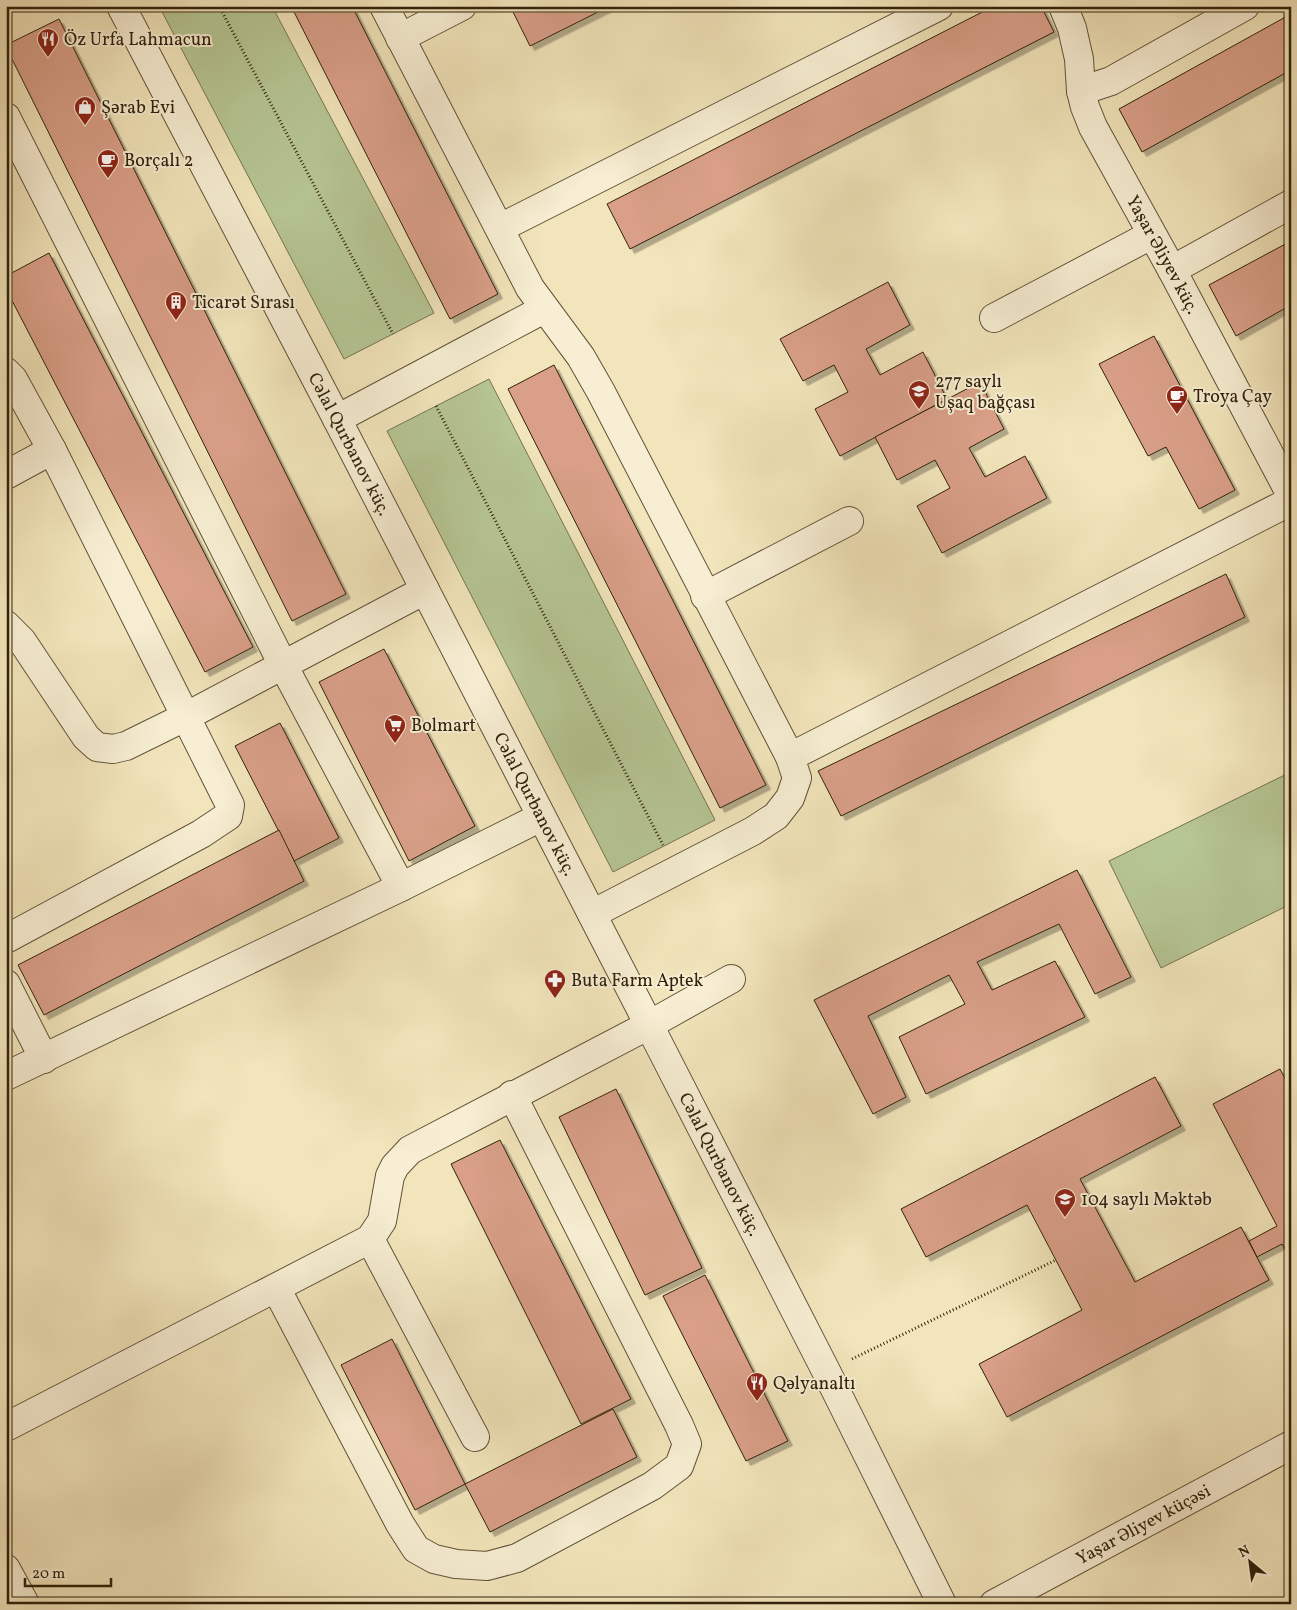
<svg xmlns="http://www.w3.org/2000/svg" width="1297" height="1610" font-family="Vollkorn,serif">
<defs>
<filter id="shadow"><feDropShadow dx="4.5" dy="4.5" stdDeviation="0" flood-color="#0004"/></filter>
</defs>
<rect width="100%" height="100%" fill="#f2e5bb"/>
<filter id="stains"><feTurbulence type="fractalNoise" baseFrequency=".004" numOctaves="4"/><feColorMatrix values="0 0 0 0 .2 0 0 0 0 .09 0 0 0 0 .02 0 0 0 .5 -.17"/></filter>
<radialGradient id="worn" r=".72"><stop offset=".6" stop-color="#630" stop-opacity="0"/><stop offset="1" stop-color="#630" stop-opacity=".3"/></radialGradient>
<g fill="#b6c694" stroke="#747450">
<polygon points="159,6 272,6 434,313 344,359"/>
<polygon points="489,379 715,820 613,872 387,431"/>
<polygon points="1291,772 1291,904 1161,968 1109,861"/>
</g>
<g fill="#d99f88" stroke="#31220c" filter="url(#shadow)">
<polygon points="291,6 352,6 498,294 450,319"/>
<polygon points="510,6 610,6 530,46"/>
<polygon points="994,6 1041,6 1054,32 630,249 607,204"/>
<polygon points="1291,14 1291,70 1142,152 1119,109"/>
<polygon points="59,19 346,594 292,621 6,47 6,45"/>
<polygon points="1291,241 1291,305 1236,336 1209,285"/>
<polygon points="49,253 253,647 205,672 6,289 6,276"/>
<polygon points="888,282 910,325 866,349 880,375 923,352 947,399 840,456 815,409 848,392 834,365 803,381 780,339"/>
<polygon points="1154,336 1235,490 1199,509 1166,447 1148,456 1099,364"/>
<polygon points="554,365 766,785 720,808 508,389"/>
<polygon points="980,382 1004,429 969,448 985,477 1025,456 1047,498 942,553 917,506 950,488 935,460 897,480 875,437"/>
<polygon points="1226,574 1245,617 841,816 818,771"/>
<polygon points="384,649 475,826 409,861 319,682"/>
<polygon points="280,723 339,838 294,861 235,746"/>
<polygon points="279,830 304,881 44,1015 18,965"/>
<polygon points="1077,870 1131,977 1095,994 1059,924 977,962 992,990 1055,961 1085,1017 926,1094 899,1037 965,1004 949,975 868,1016 906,1097 873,1114 814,1000"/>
<polygon points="1280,1069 1291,1090 1291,1260 1282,1244 1257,1257 1249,1241 1277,1226 1213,1104"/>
<polygon points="1155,1077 1181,1126 1080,1179 1135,1282 1241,1227 1269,1280 1007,1417 979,1364 1082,1310 1027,1205 926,1257 901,1209"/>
<polygon points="616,1089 702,1268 645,1295 559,1117"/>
<polygon points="500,1140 631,1399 581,1424 451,1164"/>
<polygon points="705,1275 788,1441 746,1461 663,1296"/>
<polygon points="392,1339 465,1484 415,1510 341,1365"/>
<polygon points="613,1409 637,1457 490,1532 465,1484"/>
</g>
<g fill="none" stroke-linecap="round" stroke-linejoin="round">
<g stroke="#615338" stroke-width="30">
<g id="minor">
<path id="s1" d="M121,6l216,413 312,606 177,346 116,233"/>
<polyline points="384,6 530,288 581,357 601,392 790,757"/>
<path id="s2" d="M1063,6l9,22 7,31 2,32 4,16 8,20 79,143 119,225"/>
<polyline points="400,38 462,6"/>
<polyline points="1081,91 1111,81 1245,6"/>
<polyline points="6,117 283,665 401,887"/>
<polyline points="500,228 939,6"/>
<polyline points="1172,270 1291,204"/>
<polyline points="994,318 1151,235"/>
<polyline points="6,372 13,379 52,450 230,805 228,816 201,834 6,939"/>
<polyline points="337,419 544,309"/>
<polyline points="6,475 52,450"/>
<polyline points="705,596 849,521"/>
<polyline points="6,625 22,641 86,737 97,747 113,749 126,746 185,717 425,590"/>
<polyline points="592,914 753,831 776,816 790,798 797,778 790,757 1291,501"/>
<polyline points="6,984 44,1059"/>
<polyline points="6,1076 401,887 541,817"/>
<polyline points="370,1239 475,1437"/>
<polyline points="276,1288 400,1524 416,1549 434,1559 456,1564 487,1566 517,1558 652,1486 679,1466 687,1444 679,1425 512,1095"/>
<polyline points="6,1427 370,1239 382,1221 390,1176 395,1166 410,1150 649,1025 731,979"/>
<polyline points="6,1569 25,1604"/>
<path id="s3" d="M994,1604l297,-159"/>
</g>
</g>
<g stroke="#31220c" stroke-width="3" stroke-dasharray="1 2.5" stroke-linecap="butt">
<polyline points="219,6 393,334"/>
<polyline points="436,406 663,845"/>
<polyline points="852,1359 1056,1260"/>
</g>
<use href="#minor" stroke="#f7eed3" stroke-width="28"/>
</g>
<defs>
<g id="restaurant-pin" transform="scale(1.125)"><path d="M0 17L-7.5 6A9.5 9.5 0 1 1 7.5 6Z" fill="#8f2418" stroke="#f7eed3"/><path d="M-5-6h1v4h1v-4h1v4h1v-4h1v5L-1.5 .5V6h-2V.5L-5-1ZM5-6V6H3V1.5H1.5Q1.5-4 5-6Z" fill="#fff"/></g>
<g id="shop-pin" transform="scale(1.125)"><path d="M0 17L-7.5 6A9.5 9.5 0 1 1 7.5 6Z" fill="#8f2418" stroke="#f7eed3"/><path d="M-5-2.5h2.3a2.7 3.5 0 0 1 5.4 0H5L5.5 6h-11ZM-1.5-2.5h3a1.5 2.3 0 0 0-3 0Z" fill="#fff"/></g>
<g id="cafe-pin" transform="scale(1.125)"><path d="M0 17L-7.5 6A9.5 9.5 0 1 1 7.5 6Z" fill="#8f2418" stroke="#f7eed3"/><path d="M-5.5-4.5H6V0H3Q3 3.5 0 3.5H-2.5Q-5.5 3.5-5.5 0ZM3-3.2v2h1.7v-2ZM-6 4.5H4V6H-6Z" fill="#fff"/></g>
<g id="building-pin" transform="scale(1.125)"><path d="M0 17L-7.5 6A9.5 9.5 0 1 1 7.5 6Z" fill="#8f2418" stroke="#f7eed3"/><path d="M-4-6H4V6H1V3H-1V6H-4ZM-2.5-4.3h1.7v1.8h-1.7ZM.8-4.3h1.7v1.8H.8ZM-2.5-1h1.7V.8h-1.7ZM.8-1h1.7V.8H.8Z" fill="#fff"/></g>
<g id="school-pin" transform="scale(1.125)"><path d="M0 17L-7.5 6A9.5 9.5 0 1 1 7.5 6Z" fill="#8f2418" stroke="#f7eed3"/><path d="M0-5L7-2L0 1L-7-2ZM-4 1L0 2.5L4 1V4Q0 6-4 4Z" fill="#fff"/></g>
<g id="supermarket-pin" transform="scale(1.125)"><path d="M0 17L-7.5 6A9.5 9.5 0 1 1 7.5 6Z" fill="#8f2418" stroke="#f7eed3"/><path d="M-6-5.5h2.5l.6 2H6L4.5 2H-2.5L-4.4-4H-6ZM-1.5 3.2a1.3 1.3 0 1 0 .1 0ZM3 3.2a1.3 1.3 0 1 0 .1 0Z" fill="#fff"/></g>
<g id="pharmacy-pin" transform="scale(1.125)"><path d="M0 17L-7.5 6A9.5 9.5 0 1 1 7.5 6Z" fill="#8f2418" stroke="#f7eed3"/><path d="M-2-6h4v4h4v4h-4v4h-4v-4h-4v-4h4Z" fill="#fff"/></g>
</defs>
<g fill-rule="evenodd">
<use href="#restaurant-pin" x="48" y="39"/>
<use href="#shop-pin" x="85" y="107"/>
<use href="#cafe-pin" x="108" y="160"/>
<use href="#building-pin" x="176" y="302"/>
<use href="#school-pin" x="919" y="391"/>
<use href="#cafe-pin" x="1177" y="396"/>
<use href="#supermarket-pin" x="395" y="725"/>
<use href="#pharmacy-pin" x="555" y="980"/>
<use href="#school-pin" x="1065" y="1199"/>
<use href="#restaurant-pin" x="757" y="1383"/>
</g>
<g text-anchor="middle" stroke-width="4" stroke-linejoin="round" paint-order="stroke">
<g font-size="18" fill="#31220c" stroke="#f7eed3" text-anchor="start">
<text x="64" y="45">Öz Urfa Lahmacun</text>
<text x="101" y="113">Şərab Evi</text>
<text x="124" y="166">Borçalı 2</text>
<text x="192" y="308">Ticarət Sırası</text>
<text x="935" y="387">277 saylı<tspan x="935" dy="21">Uşaq bağçası</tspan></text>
<text x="1193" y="402">Troya Çay</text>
<text x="411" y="731">Bolmart</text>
<text x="571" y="986">Buta Farm Aptek</text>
<text x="1081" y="1205">104 saylı Məktəb</text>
<text x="773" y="1389">Qəlyanaltı</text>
</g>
<g font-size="18" fill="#31220c" stroke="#f7eed3">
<text dy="6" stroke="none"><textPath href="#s2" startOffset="271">Yaşar Əliyev küç.</textPath></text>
<text dy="6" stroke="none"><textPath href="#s1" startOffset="494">Cəlal Qurbanov küç.</textPath></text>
<text dy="6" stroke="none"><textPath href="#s1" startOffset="899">Cəlal Qurbanov küç.</textPath></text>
<text dy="6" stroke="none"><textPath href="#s1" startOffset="1304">Cəlal Qurbanov küç.</textPath></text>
<text dy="6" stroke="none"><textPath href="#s3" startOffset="169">Yaşar Əliyev küçəsi</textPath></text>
</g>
</g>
<rect width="1297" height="1610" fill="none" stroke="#f2e5bb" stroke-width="25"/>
<rect x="8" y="8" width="1282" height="1595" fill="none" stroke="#31220c" stroke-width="2.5"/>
<rect x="12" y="12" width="1272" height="1585" fill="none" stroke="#31220c"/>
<g transform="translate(1250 1562) rotate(331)" stroke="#f7eed3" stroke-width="4" paint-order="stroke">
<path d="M0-4L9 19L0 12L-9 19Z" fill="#31220c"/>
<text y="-8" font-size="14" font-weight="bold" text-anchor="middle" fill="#31220c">N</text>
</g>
<path d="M25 1578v8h86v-8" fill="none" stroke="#31220c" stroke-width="2.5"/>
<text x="32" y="1578" font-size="15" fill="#31220c" stroke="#f7eed3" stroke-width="4" paint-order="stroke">20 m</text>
<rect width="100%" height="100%" filter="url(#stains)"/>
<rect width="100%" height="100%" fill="url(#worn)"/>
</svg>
